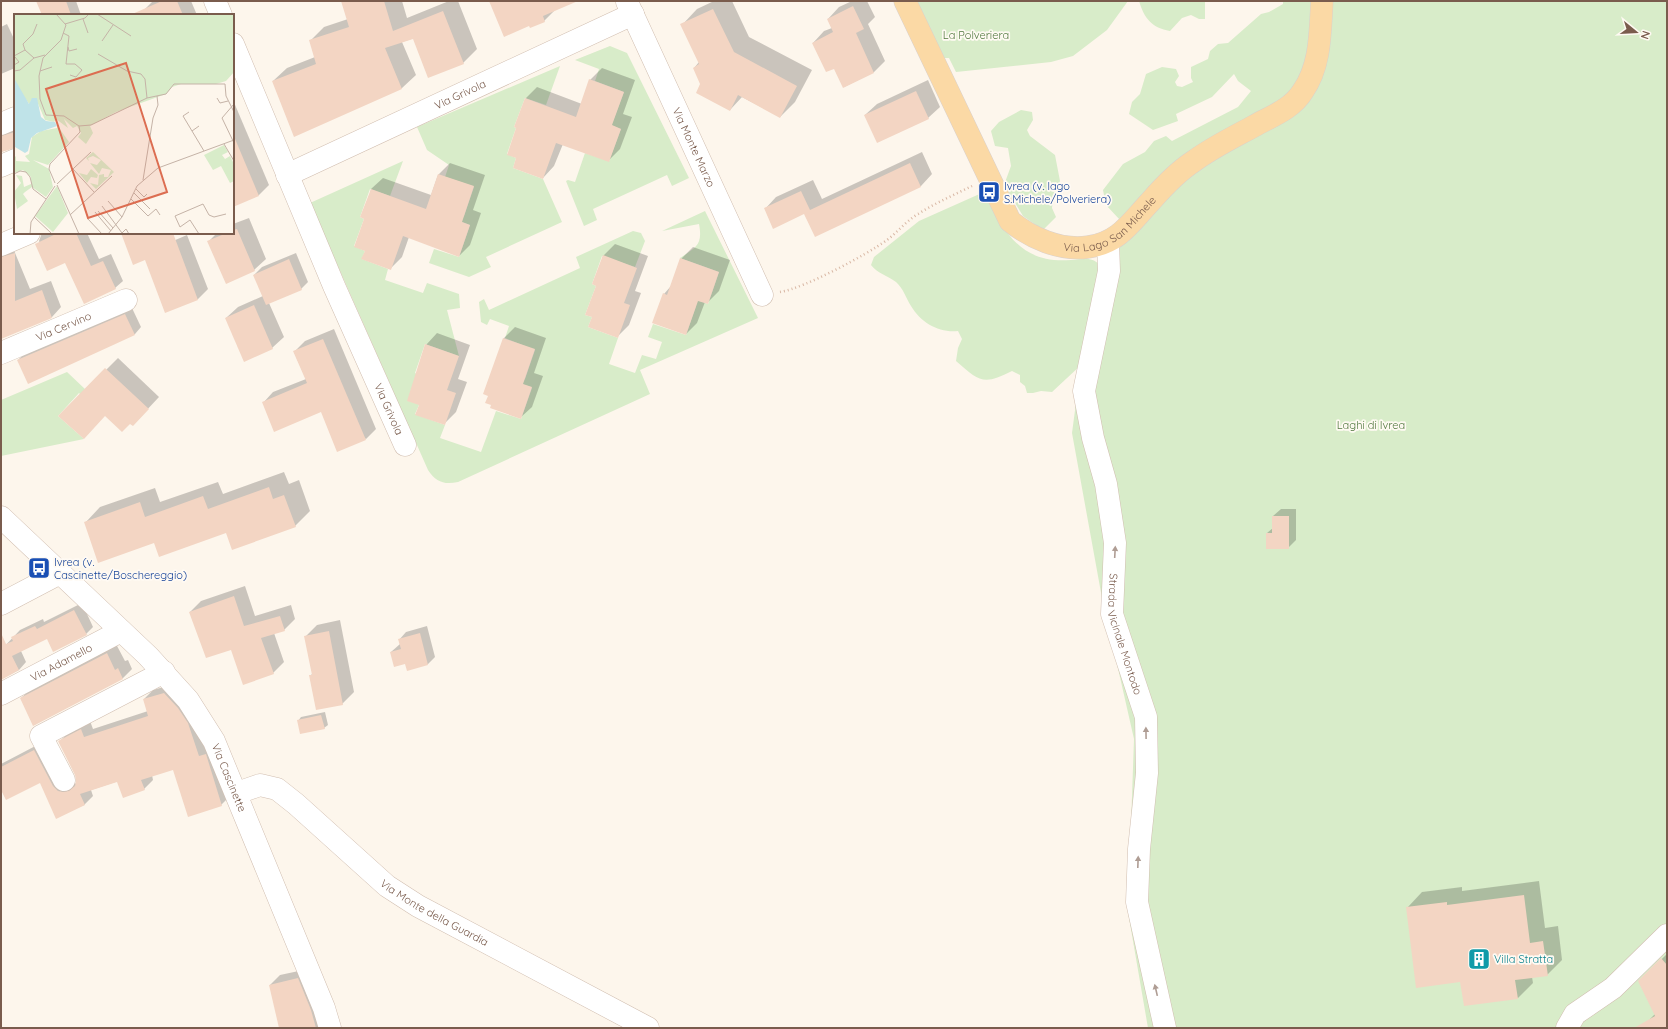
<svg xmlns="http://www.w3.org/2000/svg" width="1668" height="1029" font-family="Quicksand,sans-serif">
<rect width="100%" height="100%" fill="#fdf6ec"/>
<g fill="#d8ecc9">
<polygon points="913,1 1128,1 1107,30 1073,56 1051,62 956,72 949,58 937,58"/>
<path d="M1139,1h66v18h-6l-8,-4 -9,3 -12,13c-18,-3 -26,-13 -31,-30z"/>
<path d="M1283,1h384v1027h-519l-20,-116 6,-173 -32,-141 -30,-165 9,-68 -29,27 -11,-1 -8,2h-6l-2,-7 -5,-4v-7l-8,-4c-29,15 -33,10 -56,-10l2,-13 4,-9 -4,-8c-19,2 -37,-8 -47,-25 -5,-8 -8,-18 -15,-24 -9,-7 -18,-8 -25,-17l3,-8 45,-36 65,-29c20,39 35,72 87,68 11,-1 20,-4 29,5l20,-45 -14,-15 -3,-15 20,-26 22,-12 9,-11 12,-5 6,5 66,-34 13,-16 -13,-10 -4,-7 -22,23 -36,17 2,7 -25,9 -24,-16 3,-12 8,-8 6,-20 16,-7 14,2 3,7 -4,6 2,4 5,1 11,-5 -2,-4v-11l17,-8 2,-8 8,-7 10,-1 33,-29 8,-2 14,-8z"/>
<polygon points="610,46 627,53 689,178 672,186 667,175 593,209 597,220 584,226 566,181 568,180 575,182 585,153 609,161 621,129 608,124 613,121 624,92 595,81 599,69 575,60"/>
<polygon points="560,66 546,105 525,98 514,127 516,128 507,154 516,158 513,168 543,179 562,222 486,257 491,267 469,277 429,263 434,249 459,257 470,225 457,220 464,216 474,187 445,177 449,165 427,150 417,127"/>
<polygon points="1021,110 1032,112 1033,120 1027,130 1030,136 1055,155 1060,181 1053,199 1052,208 1056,217 1043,230 1023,216 1004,185 1011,166 1008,148 995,146 991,131 999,122"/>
<path d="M403,161l-13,35 -20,-7 -10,28 4,2 -10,27 11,5 -3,8 26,10 -3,11 38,13 4,-10 32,11 1,14 -13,2 12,46 -34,-12 -10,29 2,1 2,31 -4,9 30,11 -5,13 41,14 15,-41 25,8 11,-31 -13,-5 6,-4 10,-29 -30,-12 4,-12 -19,-7 -3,6 -6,-3 -2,-20 5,-3 5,11 91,-42 -4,-11 57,-26 8,2 4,8 -10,26 -33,-11 -10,28 4,2 -11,29 7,2 -4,10 30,11 -9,26 26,9 7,-18 14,4 6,-17 -14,-5 5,-13 33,11 10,-29 -1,-7 13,5 11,-32 -39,-14c16,-11 23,-13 19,-34l-37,7 43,-20 53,107 -118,52 10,24 -192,88c-14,3 -22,0 -30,-12l-118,-267z"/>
<polygon points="67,372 86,390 81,395 79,393 58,416 84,439 1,456 1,400"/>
</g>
<g fill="#0003">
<polygon points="37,1 76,1 81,15 43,15"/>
<polygon points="153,1 191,1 197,15 147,15 145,9"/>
<polygon points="342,1 402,1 407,18 449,1 458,1 477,49 463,63 414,38 402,42 416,75 402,88 294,135 273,81 287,68 315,57 310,41 324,27 348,19"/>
<polygon points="490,1 570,1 556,9 544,21"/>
<polygon points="714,1 732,1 749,37 812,70 795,102 780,117 742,97 730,110 701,84 694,68 699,62 682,25 697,9"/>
<polygon points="852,1 867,1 875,17 868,24 885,61 874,72 844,87 835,67 813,43 824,31 832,28 828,19 839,7"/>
<polygon points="7,24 15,41 15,68 1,74 1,27"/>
<polygon points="602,68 635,80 623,114 632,117 620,149 609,160 563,144 554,166 543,178 518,158 526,98 537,87 582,104 590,80"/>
<polygon points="928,80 940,107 928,118 865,115 877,104"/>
<polygon points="233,100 269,185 259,195 233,206"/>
<polygon points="1,127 15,127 15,147 1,152"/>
<polygon points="922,152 932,174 921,186 815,235 805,213 765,209 776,197 813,180 822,199"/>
<polygon points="450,163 485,175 473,210 481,213 470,245 459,256 409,237 402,257 390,269 366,250 365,218 371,189 383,178 431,195 438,175"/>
<polygon points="249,218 266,259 254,270 208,242 217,233 233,233 233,224"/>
<polygon points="42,233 87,233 99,259 111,254 123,281 115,288 66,261 44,253 39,241"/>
<polygon points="122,233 169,233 173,241 187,235 208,289 198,299 165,311 146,259"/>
<polygon points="615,244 648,256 635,291 641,293 629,325 618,336 593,317 597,285 603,256"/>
<polygon points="1,247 13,248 30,289 51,281 61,307 52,317 1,338"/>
<polygon points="693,247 730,260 719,291 707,303 705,302 697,323 686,334 664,294 671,286 681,259"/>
<polygon points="296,253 308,282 301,289 269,303 284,337 272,348 226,318 238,307 263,296 254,275 262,267"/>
<polygon points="132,308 141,327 135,334 18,360 25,353"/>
<polygon points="515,327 546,338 534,373 543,376 532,407 520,418 489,395 484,393 504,338"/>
<polygon points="334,329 376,429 366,439 321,411 263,403 273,392 306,379 294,352 305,341"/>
<polygon points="437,333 470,345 458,379 467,382 456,412 444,424 420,404 426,345"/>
<polygon points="118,358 159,397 144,413 60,416"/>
<polygon points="284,472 289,484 299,480 310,511 295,526 226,532 154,542 85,523 100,507 155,488 160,502 218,482 223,494"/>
<polygon points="1281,509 1296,509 1296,540 1288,548 1267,533 1273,528 1273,516"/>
<polygon points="245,586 255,616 291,605 295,619 284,630 274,633 284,662 273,673 232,648 190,612 201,601"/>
<polygon points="82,603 93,627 86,634 47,638 21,651 26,662 19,670 1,679 1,650 20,630 43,619 44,622"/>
<polygon points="340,620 354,692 342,704 310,676 313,673 305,637 317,625"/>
<polygon points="427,626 435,657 428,664 405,663 391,652 400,644 399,640 406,632"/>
<polygon points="116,644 125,661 128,660 132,669 123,678 34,725 21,698 31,689"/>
<polygon points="174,684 230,796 221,805 174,768 152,775 153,780 144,789 118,781 91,790 93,796 84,805 56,817 41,782 1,787 1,764 43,742 73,784 77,783 76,774 59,742 68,733 90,721 93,729 148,711 144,699 153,690"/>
<polygon points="325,712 328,725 324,728 298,721 301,717"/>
<polygon points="1539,881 1545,928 1558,926 1562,960 1547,975 1532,977 1533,983 1518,998 1461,981 1407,908 1422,892 1462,887 1462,891"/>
<polygon points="1667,954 1667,1028 1655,1028 1650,1019 1655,1014 1639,981"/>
<polygon points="308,969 327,1028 280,1028 270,985 280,975"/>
</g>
<g fill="#f3d5c3">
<polygon points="36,1 66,1 71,15 42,15"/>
<polygon points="162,1 177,1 183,15 130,15"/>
<polygon points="341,1 384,1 393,31 443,11 464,64 428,78 413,39 385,48 402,89 294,137 272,81 316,64 309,40 349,27"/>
<polygon points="489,1 578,1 543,16 545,22 530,28 529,26 504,37"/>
<polygon points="853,6 864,29 856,33 874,73 843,88 834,69 826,72 812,43 833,32 827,19"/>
<polygon points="713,9 734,52 797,86 780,118 738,95 730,111 696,93 700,84 693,68 699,64 680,24"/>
<polygon points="589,79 624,92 612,125 621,129 609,162 556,143 543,179 513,168 516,158 507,155 516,128 514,127 525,98 576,117"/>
<polygon points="916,91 929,119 877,143 864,115"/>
<polygon points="15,132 15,148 1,152 1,136"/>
<polygon points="233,134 259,196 233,207"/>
<polygon points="910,163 921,187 815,237 804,214 773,229 764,208 801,191 810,210"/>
<polygon points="438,174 474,186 462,222 470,225 459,257 403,236 391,270 361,259 365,251 354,247 364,219 360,217 371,189 426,209"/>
<polygon points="237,229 255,271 226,284 207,241 227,233 233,233 233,230"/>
<polygon points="58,233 76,233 91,266 103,261 116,289 84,304 65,263 47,271 35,244"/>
<polygon points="121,233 173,233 198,300 165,313 145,260 133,265"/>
<polygon points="15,253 15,301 42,290 52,318 1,339 1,257"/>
<polygon points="603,255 637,268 624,303 630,305 618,338 588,327 592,317 585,315 596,286 592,284"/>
<polygon points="680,258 719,272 708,304 698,301 686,335 652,323 663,293 667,295"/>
<polygon points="289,259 302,290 266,305 253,275"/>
<polygon points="254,305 273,349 244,362 225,318"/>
<polygon points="125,314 135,335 28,384 17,360"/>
<polygon points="503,338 535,349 523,384 532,387 521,419 490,408 491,405 485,403 488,396 483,394"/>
<polygon points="323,339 366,440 337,452 321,412 274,432 262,402 307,383 293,351"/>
<polygon points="425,344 459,356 447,390 456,393 445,425 415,415 419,405 407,401"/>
<polygon points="105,368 149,409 133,426 130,424 122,432 105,416 84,439 58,416"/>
<polygon points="269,487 273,499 284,495 296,527 232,550 226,533 159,557 154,543 98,563 84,522 140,502 145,517 203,496 208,509"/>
<polygon points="1272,516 1289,516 1289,549 1266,549 1266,533 1272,533"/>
<polygon points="234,596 244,626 280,616 285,631 261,638 274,674 243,685 231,650 206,658 189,612"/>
<polygon points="74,610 87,635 53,652 47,639 12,656 19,670 1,680 1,633 6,644 13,641 11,637 35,626 37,629"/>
<polygon points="329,631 343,705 316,710 309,675 312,675 304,636"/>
<polygon points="420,633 428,665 407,671 405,664 394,667 390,652 401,649 398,639"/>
<polygon points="107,653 115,670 118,668 123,679 33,726 20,698"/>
<polygon points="164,693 178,708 188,723 199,756 206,754 222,806 188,817 173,770 141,780 145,790 123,798 117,782 80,794 85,805 56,819 40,783 6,800 1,790 1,767 34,750 53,786 58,791 63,792 69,791 75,786 76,781 75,775 58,741 81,729 84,737 148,716 143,699"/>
<polygon points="321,715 325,729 300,734 297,720"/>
<polygon points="1524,895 1530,943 1543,941 1548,976 1515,980 1518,999 1464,1006 1460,982 1416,988 1406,907 1447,902 1447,905"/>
<polygon points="1661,958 1667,965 1667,1028 1634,1028 1655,1016 1638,981"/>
<polygon points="298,978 311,1010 316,1028 279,1028 269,985"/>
</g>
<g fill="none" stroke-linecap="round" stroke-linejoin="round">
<g stroke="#d1beb0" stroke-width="23">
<g id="minor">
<polyline points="215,1 221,15"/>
<path id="s1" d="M627,2l135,293"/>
<path id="s2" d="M233,44l101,242 71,159"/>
<polyline points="1,124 15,118"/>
<polyline points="1,166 15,160"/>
<path id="s3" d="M287,175l346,-161"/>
<path id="s4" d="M1108,242l1,29 -25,120 9,47 13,46 9,59 -3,71 34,103 1,56 -8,76 -2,53 28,126"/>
<polyline points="1,245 29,233"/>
<path id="s5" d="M1,353l125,-53"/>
<path id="s6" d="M1,517l147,139 40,44 26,41 110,267 6,20"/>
<polyline points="1,604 60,573"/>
<path id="s7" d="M1,694l120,-63"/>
<polyline points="64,780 41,736 164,672"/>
<path id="s8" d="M237,793l23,-8 17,4 19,15 91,82 31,20 230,122"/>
<polyline points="1567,1028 1575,1014 1613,988 1667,935"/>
</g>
</g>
<g stroke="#dad1cd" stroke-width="23">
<g id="major">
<path id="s9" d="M905,1l105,220c21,17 50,30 78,26 31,-4 43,-25 62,-45 13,-15 27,-30 44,-41 19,-14 40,-24 60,-35 18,-10 38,-17 49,-35 18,-26 17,-59 19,-90"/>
</g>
</g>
<path stroke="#d9b8a5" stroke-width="2.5" stroke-dasharray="1 3" stroke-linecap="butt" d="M780,292c25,-4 86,-37 107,-52 11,-8 19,-19 31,-26 17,-11 36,-19 54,-28"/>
<use href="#minor" stroke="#fff" stroke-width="22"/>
<use href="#major" stroke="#fbd9a5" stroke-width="22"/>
</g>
<defs><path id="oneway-solid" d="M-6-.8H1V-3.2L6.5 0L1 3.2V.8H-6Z"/></defs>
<g fill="#af9d94">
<use href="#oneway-solid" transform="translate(1115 552) rotate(-87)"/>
<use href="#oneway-solid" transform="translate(1146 733) rotate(-91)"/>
<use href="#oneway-solid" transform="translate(1138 862) rotate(-88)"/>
<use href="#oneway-solid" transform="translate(1156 990) rotate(-103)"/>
</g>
<defs>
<g id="bus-square" transform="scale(1.15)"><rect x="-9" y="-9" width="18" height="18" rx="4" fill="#1a4fb4" stroke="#fffaf3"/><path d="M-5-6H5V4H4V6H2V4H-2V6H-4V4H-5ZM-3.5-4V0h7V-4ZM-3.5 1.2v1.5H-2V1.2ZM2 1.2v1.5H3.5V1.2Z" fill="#fff"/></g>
<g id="building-square" transform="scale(1.15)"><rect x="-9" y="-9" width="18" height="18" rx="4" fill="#0f9aa8" stroke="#fffaf3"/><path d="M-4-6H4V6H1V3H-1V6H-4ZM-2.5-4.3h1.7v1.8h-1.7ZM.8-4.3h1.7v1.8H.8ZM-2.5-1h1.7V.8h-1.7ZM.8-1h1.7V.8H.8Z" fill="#fff"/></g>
</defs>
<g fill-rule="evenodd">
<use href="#bus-square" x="989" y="192"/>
<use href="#bus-square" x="39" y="568"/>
<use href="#building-square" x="1479" y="959"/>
</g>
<g text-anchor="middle" stroke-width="3.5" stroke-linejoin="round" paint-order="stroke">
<g font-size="11" fill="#537a41" stroke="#fffaf3">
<text x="976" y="39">La Polveriera</text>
<text x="1371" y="429">Laghi di Ivrea</text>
</g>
<g font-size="11" fill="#7a5c4d" stroke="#fffaf3">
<text dy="4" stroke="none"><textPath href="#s3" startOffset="191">Via Grivola</textPath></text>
<text dy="4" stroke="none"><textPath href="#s1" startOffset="160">Via Monte Marzo</textPath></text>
<text dy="4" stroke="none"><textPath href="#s9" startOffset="358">Via Lago San Michele</textPath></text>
<text dy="4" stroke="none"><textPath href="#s5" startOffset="68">Via Cervino</textPath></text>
<text dy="4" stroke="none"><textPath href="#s2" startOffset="397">Via Grivola</textPath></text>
<text dy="4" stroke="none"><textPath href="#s4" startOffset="400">Strada Vicinale Montodo</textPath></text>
<text dy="4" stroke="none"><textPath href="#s7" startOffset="68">Via Adamello</textPath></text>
<text dy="4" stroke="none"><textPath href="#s6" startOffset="350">Via Cascinette</textPath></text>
<text dy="4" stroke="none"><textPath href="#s8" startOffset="243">Via Monte della Guardia</textPath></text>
</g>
<g font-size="11" fill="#164399" stroke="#fffaf3" text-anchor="start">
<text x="1004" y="190">Ivrea (v. lago<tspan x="1004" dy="13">S.Michele/Polveriera)</tspan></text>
<text x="54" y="566">Ivrea (v.<tspan x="54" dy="13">Cascinette/Boschereggio)</tspan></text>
</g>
<g font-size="11" fill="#0d838f" stroke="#fffaf3" text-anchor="start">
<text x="1494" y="963">Villa Stratta</text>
</g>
</g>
<g transform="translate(14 14)">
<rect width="220" height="220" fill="#fdf6ec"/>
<path d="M0,0h220v58l-8,9 -10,3h-35l-9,3 -6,7 -50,18 -26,14 3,7 -7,11 -8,-7 3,-4 -4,-7 -4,2 -9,-9 4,9 -12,-9 -2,3 -9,-2 -9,-21 -5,1 -1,5 -13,-17 -3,-9zM43,111l12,17 -21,23 -15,-5 16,9 4,18 -7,10 -14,-10 -7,5 -2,2 5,7 -11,8 -3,-17 7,-9 -5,-8 6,1 2,11 7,-3v-7l-8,-7 -9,3v-15l2,-2v5l14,1 -5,-6 4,-2 3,-17 9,-6 16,-3zM210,131l4,7 -6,3 3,4 5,-3 4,8v17l-4,2 -9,-17 -8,4 -9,-15zM79,138l21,20 -18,17 -6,-6 8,2 1,-10 5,-1v3h4l3,-7 -9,-2 -3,6 -9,-11 7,2 4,-5 -8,-4 -5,2 1,3 -3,-3zM77,155l7,6 -1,3 -6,-1 -4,6 -8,-10 8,2zM43,172l11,27 -15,19 -18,-16z" fill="#d8ecc9"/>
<path d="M0,64l15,26 3,-6h5l4,19 5,4 9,1 2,4 -20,7 -6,5 -3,13 -3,2 -10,-6z" fill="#bfe3e8"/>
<path fill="none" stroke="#c5b3a7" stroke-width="1" d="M83,0l34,22M69,5l5,14M51,10l20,-6 4,-4M49,19l6,3 -3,28h9l7,6 -6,7 -6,-2M88,27l11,-16M54,33l1,4 8,-2M11,36l-2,-6 10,-10 4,-10M84,40l29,17 14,3 4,5 2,19M0,42l11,-6 9,8M0,51l5,-3 -4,-5M0,57l6,-1 14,-12 11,-3M26,57l12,-4M211,70l1,12 8,16M203,84l3,5 8,-2M220,90l-12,14 12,25M175,98l-6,4 9,15M65,112l12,-1 56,-27 19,-4 8,-10h51M185,112l-7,5 12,20M210,130l10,17M59,155l21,23M0,160l6,-3 6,1 4,5 3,12 13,10M129,166l10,-62 5,-13 -1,-9M41,169l-6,-14 1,-5 30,-32 -1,-6 -15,-10 -18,-1 -6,-16 -1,-23 4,-18 18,-18 5,-15 -10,-11M43,170l34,-32M43,171l22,49M122,175l8,8 3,-3M120,179l16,16M117,185l17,17 8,-7 4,6M94,187l14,16M88,192l20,27 4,-4 3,5M84,197l15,17M81,198l16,19M56,201l42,-39M20,203l17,16M74,205l14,15M16,220l1,-12 24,-36M94,220l14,-17 15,-31 21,-18 76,-28M185,220l-9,-14 -10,7 -5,-11 28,-12 6,11 5,2 12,-3"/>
<path fill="#dc6d51" fill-opacity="0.15" stroke="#dc6d51" stroke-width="2" d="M112,49l41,129 -79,26 -42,-129z"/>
<rect width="220" height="220" fill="none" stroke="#7a5c4d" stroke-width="2"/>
</g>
<rect width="1668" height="1029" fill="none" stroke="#7a5c4d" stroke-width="4"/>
<g transform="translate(1636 32) rotate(108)" stroke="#fffaf3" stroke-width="3" paint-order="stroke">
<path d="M0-3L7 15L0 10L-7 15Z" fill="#7a5c4d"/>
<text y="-6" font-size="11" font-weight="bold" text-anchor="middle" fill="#7a5c4d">N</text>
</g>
</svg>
